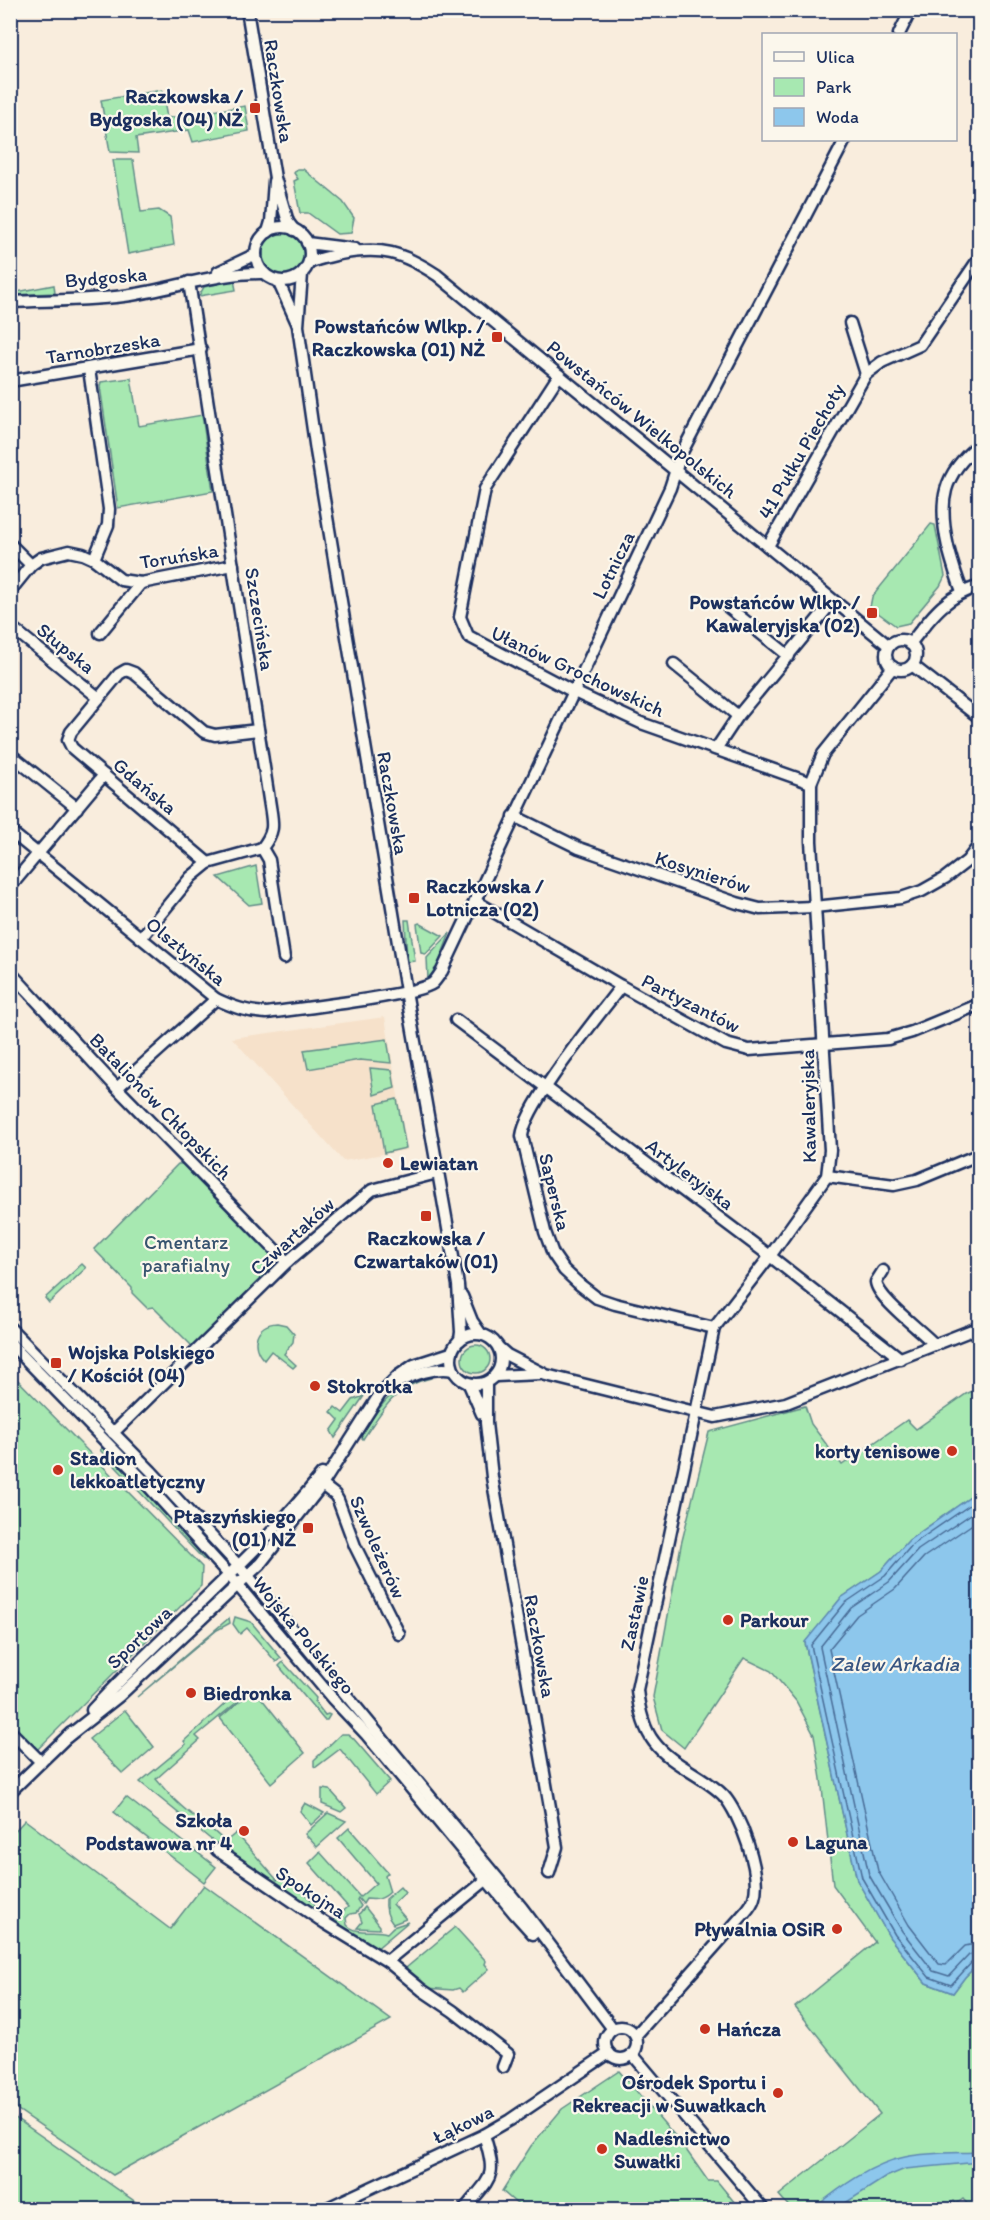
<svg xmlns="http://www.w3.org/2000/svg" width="990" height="2220" font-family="Itim,sans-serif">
<rect width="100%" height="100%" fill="#f9eddd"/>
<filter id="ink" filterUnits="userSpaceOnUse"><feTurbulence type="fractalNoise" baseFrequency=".0167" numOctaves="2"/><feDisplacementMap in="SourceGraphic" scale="12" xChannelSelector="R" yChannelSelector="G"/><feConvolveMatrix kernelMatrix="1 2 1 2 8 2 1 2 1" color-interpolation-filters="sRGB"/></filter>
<g filter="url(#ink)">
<polygon fill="#f6e1ca" points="385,1017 407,1150 343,1161 232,1038"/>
<g fill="#a7e8b1" stroke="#618c88" stroke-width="1.5">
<polygon points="162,90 167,118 245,106 249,131 193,142 189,130 136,138 138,153 110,152 101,100"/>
<polygon points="113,160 133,160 141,212 159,210 170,217 174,245 128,254"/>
<polygon points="297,169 303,169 343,202 354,218 351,233 337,234 308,213 300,213 294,181 298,179 294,173"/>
<circle cx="283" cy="255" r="27"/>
<polygon points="234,280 236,290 199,296 204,287"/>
<polygon points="54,285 55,293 11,295 11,293"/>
<polygon points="131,378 139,426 202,415 213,491 118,508 100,386 101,382"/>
<polygon points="931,524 935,525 945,576 940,586 909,623 896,626 870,607 872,597"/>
<polygon points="256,866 262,903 249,905 218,877"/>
<polygon points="405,920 409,920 415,961 407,962"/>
<polygon points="419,923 443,936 426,954 421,953 417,924"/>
<polygon points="450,933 436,970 428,979 427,958"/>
<polygon points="387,1039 391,1063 360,1060 308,1069 304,1050"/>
<polygon points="370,1068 392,1070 395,1088 374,1095"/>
<polygon points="397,1099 406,1148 384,1153 376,1104"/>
<polygon points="178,1164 186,1164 277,1258 276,1266 193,1347 153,1307 147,1308 132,1293 132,1288 94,1249"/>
<polygon points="82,1264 86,1268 49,1303 45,1298"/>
<path d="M277,1323l9,2 8,9 -1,8 -9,12 12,11 -3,3 -22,-17 -7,9c-15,-15 -8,-36 13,-37z"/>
<circle cx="476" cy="1359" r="14"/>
<polygon points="10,1372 202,1567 201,1586 36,1751 11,1724"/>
<path d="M433,1374l-2,4c-37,8 -49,33 -68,61l-3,-3c24,-35 30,-49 73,-62z"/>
<polygon points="979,1388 979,1491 909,1540 881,1571 841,1598 805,1643 857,1880 890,1938 926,1983 953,1993 965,1977 979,1963 979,2209 972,2209 963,2199 956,2204 954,2201 942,2209 791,2209 779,2195 880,2114 795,2007 875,1942 833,1885 821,1779 814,1735 796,1701 771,1671 744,1658 684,1748 662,1730 653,1697 681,1545 709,1432 805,1406 811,1424 842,1465 907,1420 916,1429 966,1394"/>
<polygon points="364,1396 335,1438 331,1431 339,1420 331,1412 335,1407 343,1413 353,1400"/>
<polygon points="104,1446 209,1558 207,1560 203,1559 100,1450"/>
<polygon points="235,1617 251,1622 281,1658 276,1662 247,1628 240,1634 233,1624"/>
<polygon points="229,1618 230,1623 217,1630 137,1697"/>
<polygon points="283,1662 316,1698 315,1702 325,1715 328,1714 330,1715 327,1720 324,1720 279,1666"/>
<polygon points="254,1689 305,1753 271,1783 220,1718"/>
<path d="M238,1692l4,6 -46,38 4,4 -44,39c7,8 14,17 22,24 15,15 33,23 47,39l11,-9 41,47 9,-7 30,32 -2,1 5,10 -84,-57 -95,-77 46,-38 -2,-3z"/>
<polygon points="125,1710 154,1747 123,1774 89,1739"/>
<polygon points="341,1734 348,1734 353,1738 390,1781 376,1794 340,1749 316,1767 314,1766 314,1760"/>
<polygon points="322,1789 330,1790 346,1808 341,1812 322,1804"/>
<polygon points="126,1797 216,1867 204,1882 114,1812"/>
<polygon points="305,1803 324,1813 311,1825 300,1811"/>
<polygon points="328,1813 346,1821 317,1847 305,1834"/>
<polygon points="25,1820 170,1929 204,1885 391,2020 113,2175 11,2105 11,1835"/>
<path d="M349,1828l39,45 -3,3 5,16c-8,8 -14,8 -24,7l-3,5 -5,-6 -1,2 4,6 -5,7 -6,1 -4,4 1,7c12,11 26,3 40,8l6,-6 15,-5 -32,27 -28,-19 -12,-4 -13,-9 -1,-5 9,10 17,-15 -39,-44 11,-11 40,45 16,-14 -38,-45z"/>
<path d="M400,1887l5,6 -12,11 13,15 -13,5c-6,-7 -8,-14 -7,-25z"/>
<polygon points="365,1907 380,1926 380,1929 357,1928 362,1922 359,1914"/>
<polygon points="455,1927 486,1961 485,1964 489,1969 463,1992 459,1988 453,1990 426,1988 422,1981 406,1968"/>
<polygon points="619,2071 682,2144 708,2181 717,2181 740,2209 523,2209 502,2191 531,2146 562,2109"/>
<polygon points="10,2115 11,2115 140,2205 130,2210 11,2209"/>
</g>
<g fill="#8dc7ec" stroke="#5f8ab3" stroke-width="1.5">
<polygon points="979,1491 979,1963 965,1977 953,1993 926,1983 890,1938 857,1880 805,1642 841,1598 881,1571 909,1540"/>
<path d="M979,2152v10l-74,7 -19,8 -50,32h-23c26,-21 59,-46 92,-52 25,-5 50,-4 74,-5z"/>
</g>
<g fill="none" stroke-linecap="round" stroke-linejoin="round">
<g stroke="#496c97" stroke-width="1.5">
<polyline points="980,1498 913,1544 885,1576 845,1603 811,1645 862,1878 895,1935 929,1977 951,1985 973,1961 980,1959"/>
<polyline points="980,1508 918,1550 889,1582 851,1608 820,1647 869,1875 902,1931 933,1971 949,1976 969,1955 980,1952"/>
<polyline points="980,1519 924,1557 895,1589 857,1615 829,1649 878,1871 909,1925 939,1964 946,1965 965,1946 980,1943"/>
</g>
<g stroke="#1b2f5e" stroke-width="15">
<g id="minor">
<polyline points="247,10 275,178 288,222 294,230"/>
<polyline points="899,34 911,10"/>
<circle cx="283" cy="254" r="27"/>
<polyline points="268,232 271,222 274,181"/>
<polyline points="307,243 355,249"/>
<path d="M309,263c10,-5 20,-6 31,-9 41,-8 62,-2 97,21l452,371"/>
<polyline points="218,272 256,254"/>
<polyline points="302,274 298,326 316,451 406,991 458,1285 461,1332 460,1340"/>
<polyline points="278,281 297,323"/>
<path d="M189,282l81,524c3,19 5,25 -8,42l7,12 15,98"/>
<path d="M10,302c40,-2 82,-1 121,-7 45,-7 87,-23 133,-22"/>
<polyline points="850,323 866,374"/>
<polyline points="89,369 109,509 108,525 94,559"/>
<polyline points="559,375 485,489 460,617 468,636 572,691 641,723 811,783"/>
<polyline points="10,381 201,349"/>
<polyline points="10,544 31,565"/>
<polyline points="768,546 866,374 882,362 920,345 980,257"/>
<polyline points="10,591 31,565 41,558 69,551 83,554 94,559 121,580 141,583 233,565"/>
<path d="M962,591c-6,-15 -10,-29 -14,-44 -10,-45 -6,-73 32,-103"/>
<polyline points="728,607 789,656"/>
<polyline points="10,626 99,698"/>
<polyline points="100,633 141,583"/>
<circle cx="901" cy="655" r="15"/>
<path d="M910,644c21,-27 35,-48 70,-58"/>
<polyline points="674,664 738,716"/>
<polyline points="912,665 980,718"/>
<polyline points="716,749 738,716 833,601"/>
<polyline points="10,754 77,808"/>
<polyline points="514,816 579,848 737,903 760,909 814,907 901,898 922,891 945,878 967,861 980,844"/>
<path d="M10,831l206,168c17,8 31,13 50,14 29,-4 150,-17 167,-30 3,-3 6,-8 9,-12l228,-483 11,-34 164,-314"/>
<polyline points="208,863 72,748 68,740 71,732 119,674 126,670 134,673 204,732 215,735 258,730"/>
<polyline points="10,887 104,775"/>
<polyline points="475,901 621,986 726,1044 749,1050 888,1039 912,1032 980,1004"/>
<polyline points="141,938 191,877 208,863 262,848"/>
<polyline points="10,972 117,1088 287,1262"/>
<path d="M621,986c-23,31 -95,117 -99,150l23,96 8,22 11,16 15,14 18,14 18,6 99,24"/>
<polyline points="456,1020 770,1256 901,1359"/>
<polyline points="117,1088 216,999"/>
<polyline points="827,1176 894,1185 917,1180 980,1154"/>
<path d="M883,1271l-7,11c2,17 45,48 59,63"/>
<polyline points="462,1296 472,1321 481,1334"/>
<polyline points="10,1328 151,1471 248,1576 522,1908 613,2029"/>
<circle cx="476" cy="1359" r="25"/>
<polyline points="10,1343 142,1479 229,1575 332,1698 366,1734 515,1914 533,1934"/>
<polyline points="499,1348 507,1355 546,1375 715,1417 786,1403 980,1327"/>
<polyline points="496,1376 540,1374"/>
<path d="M396,1383c17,-8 38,-17 57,-13"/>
<polyline points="486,1383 486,1423 492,1477 557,1847 549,1873"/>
<polyline points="469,1384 482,1414"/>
<polyline points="113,1433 287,1262 372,1190 437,1173"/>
<polyline points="317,1481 335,1495 338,1500 355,1546 399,1634"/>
<path d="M92,1710c75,-81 161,-149 230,-236"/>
<polyline points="10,1731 41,1762"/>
<polyline points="67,1737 119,1696 260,1564 322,1485 380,1394 398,1376 414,1365 451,1353"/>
<polyline points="10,1792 71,1733"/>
<polyline points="217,1850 325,1923 387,1961 422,1990 453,2011 508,2054 503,2067"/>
<polyline points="387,1961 486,1880"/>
<circle cx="621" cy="2043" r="16"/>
<path d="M636,2035l105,-118c5,-6 11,-11 13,-19 8,-24 -14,-85 -31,-103 -20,-20 -52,-30 -69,-53 -11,-14 -15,-34 -17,-52l77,-362 56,-72 57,-80 3,-26 -19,-309v-58l12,-29 70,-87"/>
<polyline points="633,2055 764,2210"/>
<polyline points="323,2210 484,2135 510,2120 609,2053"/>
<path d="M464,2210c27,-34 34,-31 20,-75"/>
</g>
</g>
<use href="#minor" stroke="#fbf7ec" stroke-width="10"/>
</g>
</g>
<g fill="#c8321e" stroke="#fbf7ec" stroke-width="2">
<rect x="249" y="102" width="12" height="12" rx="3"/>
<rect x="491" y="331" width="12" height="12" rx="3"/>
<rect x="866" y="607" width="12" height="12" rx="3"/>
<rect x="408" y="892" width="12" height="12" rx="3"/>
<circle cx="388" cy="1163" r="6"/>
<rect x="420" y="1210" width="12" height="12" rx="3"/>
<rect x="50" y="1357" width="12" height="12" rx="3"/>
<circle cx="315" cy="1386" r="6"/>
<circle cx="952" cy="1451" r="6"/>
<circle cx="58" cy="1470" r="6"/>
<rect x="302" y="1522" width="12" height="12" rx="3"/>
<circle cx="728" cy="1620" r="6"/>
<circle cx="191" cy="1693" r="6"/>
<circle cx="244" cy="1831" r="6"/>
<circle cx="793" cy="1842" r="6"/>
<circle cx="837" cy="1929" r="6"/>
<circle cx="705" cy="2029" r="6"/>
<circle cx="778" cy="2093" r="6"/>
<circle cx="602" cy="2149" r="6"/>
</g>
<g text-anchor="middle" stroke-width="4.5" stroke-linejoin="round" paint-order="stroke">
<g font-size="20" fill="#1b2f5e" stroke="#fbf7ec">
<text transform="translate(279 91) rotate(81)" y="7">Raczkowska</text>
<text transform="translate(106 277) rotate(-5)" y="7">Bydgoska</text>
<text transform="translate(103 348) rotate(-9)" y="7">Tarnobrzeska</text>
<text transform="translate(642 419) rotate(39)" y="7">Powstańców Wielkopolskich</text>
<text transform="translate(801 451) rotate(-60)" y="7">41 Pułku Piechoty</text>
<text transform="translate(179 556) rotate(-9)" y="7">Toruńska</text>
<text transform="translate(613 565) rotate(-64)" y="7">Lotnicza</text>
<text transform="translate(260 619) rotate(81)" y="7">Szczecińska</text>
<text transform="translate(66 648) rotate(39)" y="7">Słupska</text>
<text transform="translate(578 671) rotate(25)" y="7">Ułanów Grochowskich</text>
<text transform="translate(145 786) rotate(40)" y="7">Gdańska</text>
<text transform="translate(393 803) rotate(80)" y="7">Raczkowska</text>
<text transform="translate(703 872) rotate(18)" y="7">Kosynierów</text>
<text transform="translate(186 951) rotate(39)" y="7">Olsztyńska</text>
<text transform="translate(691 1003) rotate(27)" y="7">Partyzantów</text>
<text transform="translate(161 1106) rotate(46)" y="7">Batalionów Chłopskich</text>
<text transform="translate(808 1106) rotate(-91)" y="7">Kawaleryjska</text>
<text transform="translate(690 1174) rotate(37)" y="7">Artyleryjska</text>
<text transform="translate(555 1192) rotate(76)" y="7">Saperska</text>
<text transform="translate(292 1236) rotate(-42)" y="7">Czwartaków</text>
<text transform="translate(378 1547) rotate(66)" y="7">Szwoleżerów</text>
<text transform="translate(634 1613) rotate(-78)" y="7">Zastawie</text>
<text transform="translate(304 1635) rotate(50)" y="7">Wojska Polskiego</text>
<text transform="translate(139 1637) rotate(-44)" y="7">Sportowa</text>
<text transform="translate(540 1646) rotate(80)" y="7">Raczkowska</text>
<text transform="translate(311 1892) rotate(33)" y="7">Spokojna</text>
<text transform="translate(463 2124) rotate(-26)" y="7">Łąkowa</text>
</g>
<g font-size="20" font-weight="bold" fill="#1b2f5e" stroke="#fbf7ec" text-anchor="start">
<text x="243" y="103" text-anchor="end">Raczkowska /<tspan x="243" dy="23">Bydgoska (04) NŻ</tspan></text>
<text x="485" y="333" text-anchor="end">Powstańców Wlkp. /<tspan x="485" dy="23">Raczkowska (01) NŻ</tspan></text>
<text x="860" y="609" text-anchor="end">Powstańców Wlkp. /<tspan x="860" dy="23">Kawaleryjska (02)</tspan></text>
<text x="426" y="893">Raczkowska /<tspan x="426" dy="23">Lotnicza (02)</tspan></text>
<text x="400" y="1170">Lewiatan</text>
<text x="426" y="1245" text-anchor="middle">Raczkowska /<tspan x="426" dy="23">Czwartaków (01)</tspan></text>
<text x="68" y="1359">Wojska Polskiego<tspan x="68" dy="23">/ Kościół (04)</tspan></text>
<text x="327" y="1393">Stokrotka</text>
<text x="940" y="1458" text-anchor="end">korty tenisowe</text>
<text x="70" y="1465">Stadion<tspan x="70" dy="23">lekkoatletyczny</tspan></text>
<text x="296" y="1523" text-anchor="end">Ptaszyńskiego<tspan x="296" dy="23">(01) NŻ</tspan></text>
<text x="740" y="1627">Parkour</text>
<text x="203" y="1700">Biedronka</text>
<text x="232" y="1827" text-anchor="end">Szkoła<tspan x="232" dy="23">Podstawowa nr 4</tspan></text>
<text x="805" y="1849">Laguna</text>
<text x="825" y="1936" text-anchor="end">Pływalnia OSiR</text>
<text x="717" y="2036">Hańcza</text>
<text x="766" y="2089" text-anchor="end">Ośrodek Sportu i<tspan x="766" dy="23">Rekreacji w Suwałkach</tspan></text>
<text x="614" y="2145">Nadleśnictwo<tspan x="614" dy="23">Suwałki</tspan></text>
</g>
<g font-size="20" fill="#37546f" stroke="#fbf7ec">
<text x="186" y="1249">Cmentarz<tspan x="186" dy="23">parafialny</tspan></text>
</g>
<g font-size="21" font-style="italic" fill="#385582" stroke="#fbf7ec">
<text x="895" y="1671">Zalew Arkadia</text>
</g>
</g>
<rect width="990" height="2220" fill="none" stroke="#fbf7ec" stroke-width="36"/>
<rect x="18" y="18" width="954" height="2184" fill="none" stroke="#1b2f5e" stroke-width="2" filter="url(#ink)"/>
<rect x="762" y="33" width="195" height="108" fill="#fbf7ec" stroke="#a1a7b3" stroke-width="1.5"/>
<rect x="774" y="52" width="30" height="9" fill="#fbf7ec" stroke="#a1a7b3" stroke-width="1.5"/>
<text x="816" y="63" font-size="18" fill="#1b2f5e">Ulica</text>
<rect x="774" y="78" width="30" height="18" fill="#a7e8b1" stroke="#a1a7b3" stroke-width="1.5"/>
<text x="816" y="93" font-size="18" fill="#1b2f5e">Park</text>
<rect x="774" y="108" width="30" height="18" fill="#8dc7ec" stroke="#a1a7b3" stroke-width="1.5"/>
<text x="816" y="123" font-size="18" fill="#1b2f5e">Woda</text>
</svg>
